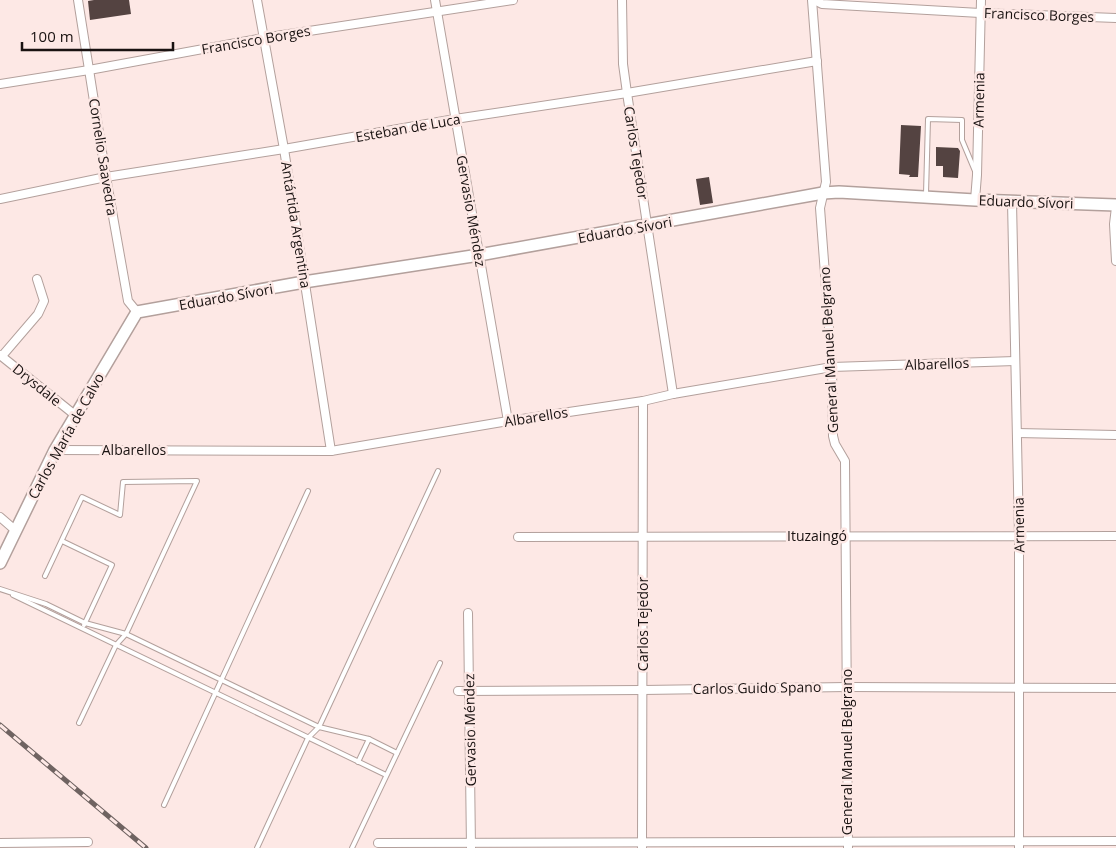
<svg xmlns="http://www.w3.org/2000/svg" width="1116" height="848" font-family="'Open Sans',sans-serif">
<rect width="100%" height="100%" fill="#fde8e5"/>
<g fill="#544341">
<polygon points="94,0 129,0 131,14 90,20 88,1"/>
<polygon points="901,125 921,126 918,177 909,177 910,175 899,174"/>
<polygon points="936,147 958,148 960,151 958,178 943,177 943,166 936,166"/>
<polygon points="709,177 713,203 700,205 696,179"/>
</g>
<g fill="none" stroke-linecap="round" stroke-linejoin="round">
<g stroke="#b3a09c" stroke-width="6">
<g id="lane">
<polyline points="926,194 928,119 962,120 962,140 975,171"/>
<polyline points="62,541 112,565 84,625"/>
<polyline points="45,576 82,497 120,515 123,482 197,481 126,634 116,645 79,723"/>
<polyline points="0,589 46,604 85,623 126,634 319,727 369,739 397,753"/>
<polyline points="13,595 386,775"/>
<polyline points="358,762 369,739"/>
<polyline points="164,805 308,491"/>
<polyline points="257,848 308,738 319,727 438,471"/>
<polyline points="352,848 440,663"/>
</g>
</g>
<g stroke="#b3a09c" stroke-width="10">
<g id="street">
<polyline points="78,0 106,177 128,301 137,312"/>
<polyline points="257,0 284,149 331,451"/>
<polyline points="435,0 508,421"/>
<polyline points="622,0 623,64 627,93 673,394"/>
<polyline points="812,0 826,182 820,208 832,367 833,436 835,444 845,461 848,848"/>
<polyline points="814,0 822,4 980,13 1116,18"/>
<polyline points="0,84 89,70 263,38 513,0"/>
<polyline points="0,199 106,177 284,149 455,119 627,93 817,61"/>
<polyline points="975,200 977,175 981,0"/>
<polyline points="1012,202 1019,535 1019,848"/>
<polyline points="1116,207 1114,224 1116,261"/>
<polyline points="0,355 75,415"/>
<polyline points="2,356 38,314 44,301 37,279"/>
<polyline points="1017,433 1116,435"/>
<polyline points="55,450 331,451 508,421 643,401 673,394 832,367 1015,361"/>
<polyline points="0,517 15,530"/>
<polyline points="518,537 1116,536"/>
<polyline points="468,613 471,848"/>
<polyline points="458,691 643,690 847,687 1116,688"/>
<polyline points="0,843 88,842"/>
<polyline points="378,843 1116,841"/>
<polyline points="642,848 643,401"/>
</g>
</g>
<g stroke="#b3a09c" stroke-width="14">
<polyline id="secondary" points="0,563 55,450 137,312 304,282 479,255 823,193 839,192 975,200 1116,205"/>
</g>
<use href="#lane" stroke="#fff" stroke-width="4"/>
<use href="#street" stroke="#fff" stroke-width="8"/>
<use href="#secondary" stroke="#fff" stroke-width="11"/>
<g stroke="#6f6361" stroke-width="5">
<polyline id="rail" points="0,725 146,848"/>
</g>
<use href="#rail" stroke="#fde8e5" stroke-width="3" stroke-dasharray="9" stroke-linecap="butt"/>
</g>
<g text-anchor="middle" stroke-width="5" stroke-linejoin="round" paint-order="stroke">
<g font-size="14" fill="#191211" stroke="#fde8e5">
<text transform="translate(1039 15) rotate(2)" y="5">Francisco Borges</text>
<text transform="translate(256 40) rotate(-10)" y="5">Francisco Borges</text>
<text transform="translate(979 100) rotate(-89)" y="5">Armenia</text>
<text transform="translate(408 128) rotate(-10)" y="5">Esteban de Luca</text>
<text transform="translate(636 153) rotate(81)" y="5">Carlos Tejedor</text>
<text transform="translate(103 157) rotate(81)" y="5">Cornelio Saavedra</text>
<text transform="translate(1026 202) rotate(2)" y="5">Eduardo Sívori</text>
<text transform="translate(471 211) rotate(80)" y="5">Gervasio Méndez</text>
<text transform="translate(296 225) rotate(81)" y="5">Antártida Argentina</text>
<text transform="translate(625 230) rotate(-10)" y="5">Eduardo Sívori</text>
<text transform="translate(226 297) rotate(-10)" y="5">Eduardo Sívori</text>
<text transform="translate(829 350) rotate(-93)" y="5">General Manuel Belgrano</text>
<text transform="translate(937 364) rotate(-2)" y="5">Albarellos</text>
<text transform="translate(37 385) rotate(39)" y="5">Drysdale</text>
<text transform="translate(536 417) rotate(-9)" y="5">Albarellos</text>
<text transform="translate(66 436) rotate(-61)" y="5">Carlos María de Calvo</text>
<text x="134" y="455">Albarellos</text>
<text transform="translate(1019 525) rotate(-91)" y="5">Armenia</text>
<text x="817" y="541">Ituzaingó</text>
<text transform="translate(643 624) rotate(-90)" y="5">Carlos Tejedor</text>
<text transform="translate(757 688) rotate(-1)" y="5">Carlos Guido Spano</text>
<text transform="translate(470 730) rotate(-91)" y="5">Gervasio Méndez</text>
<text transform="translate(847 752) rotate(-90)" y="5">General Manuel Belgrano</text>
</g>
</g>
<path d="M22 42v8h151v-8" fill="none" stroke="#191211" stroke-width="2.5"/>
<text x="30" y="42" font-size="15" fill="#191211" stroke="#fde8e5" stroke-width="4" paint-order="stroke">100 m</text>
</svg>
